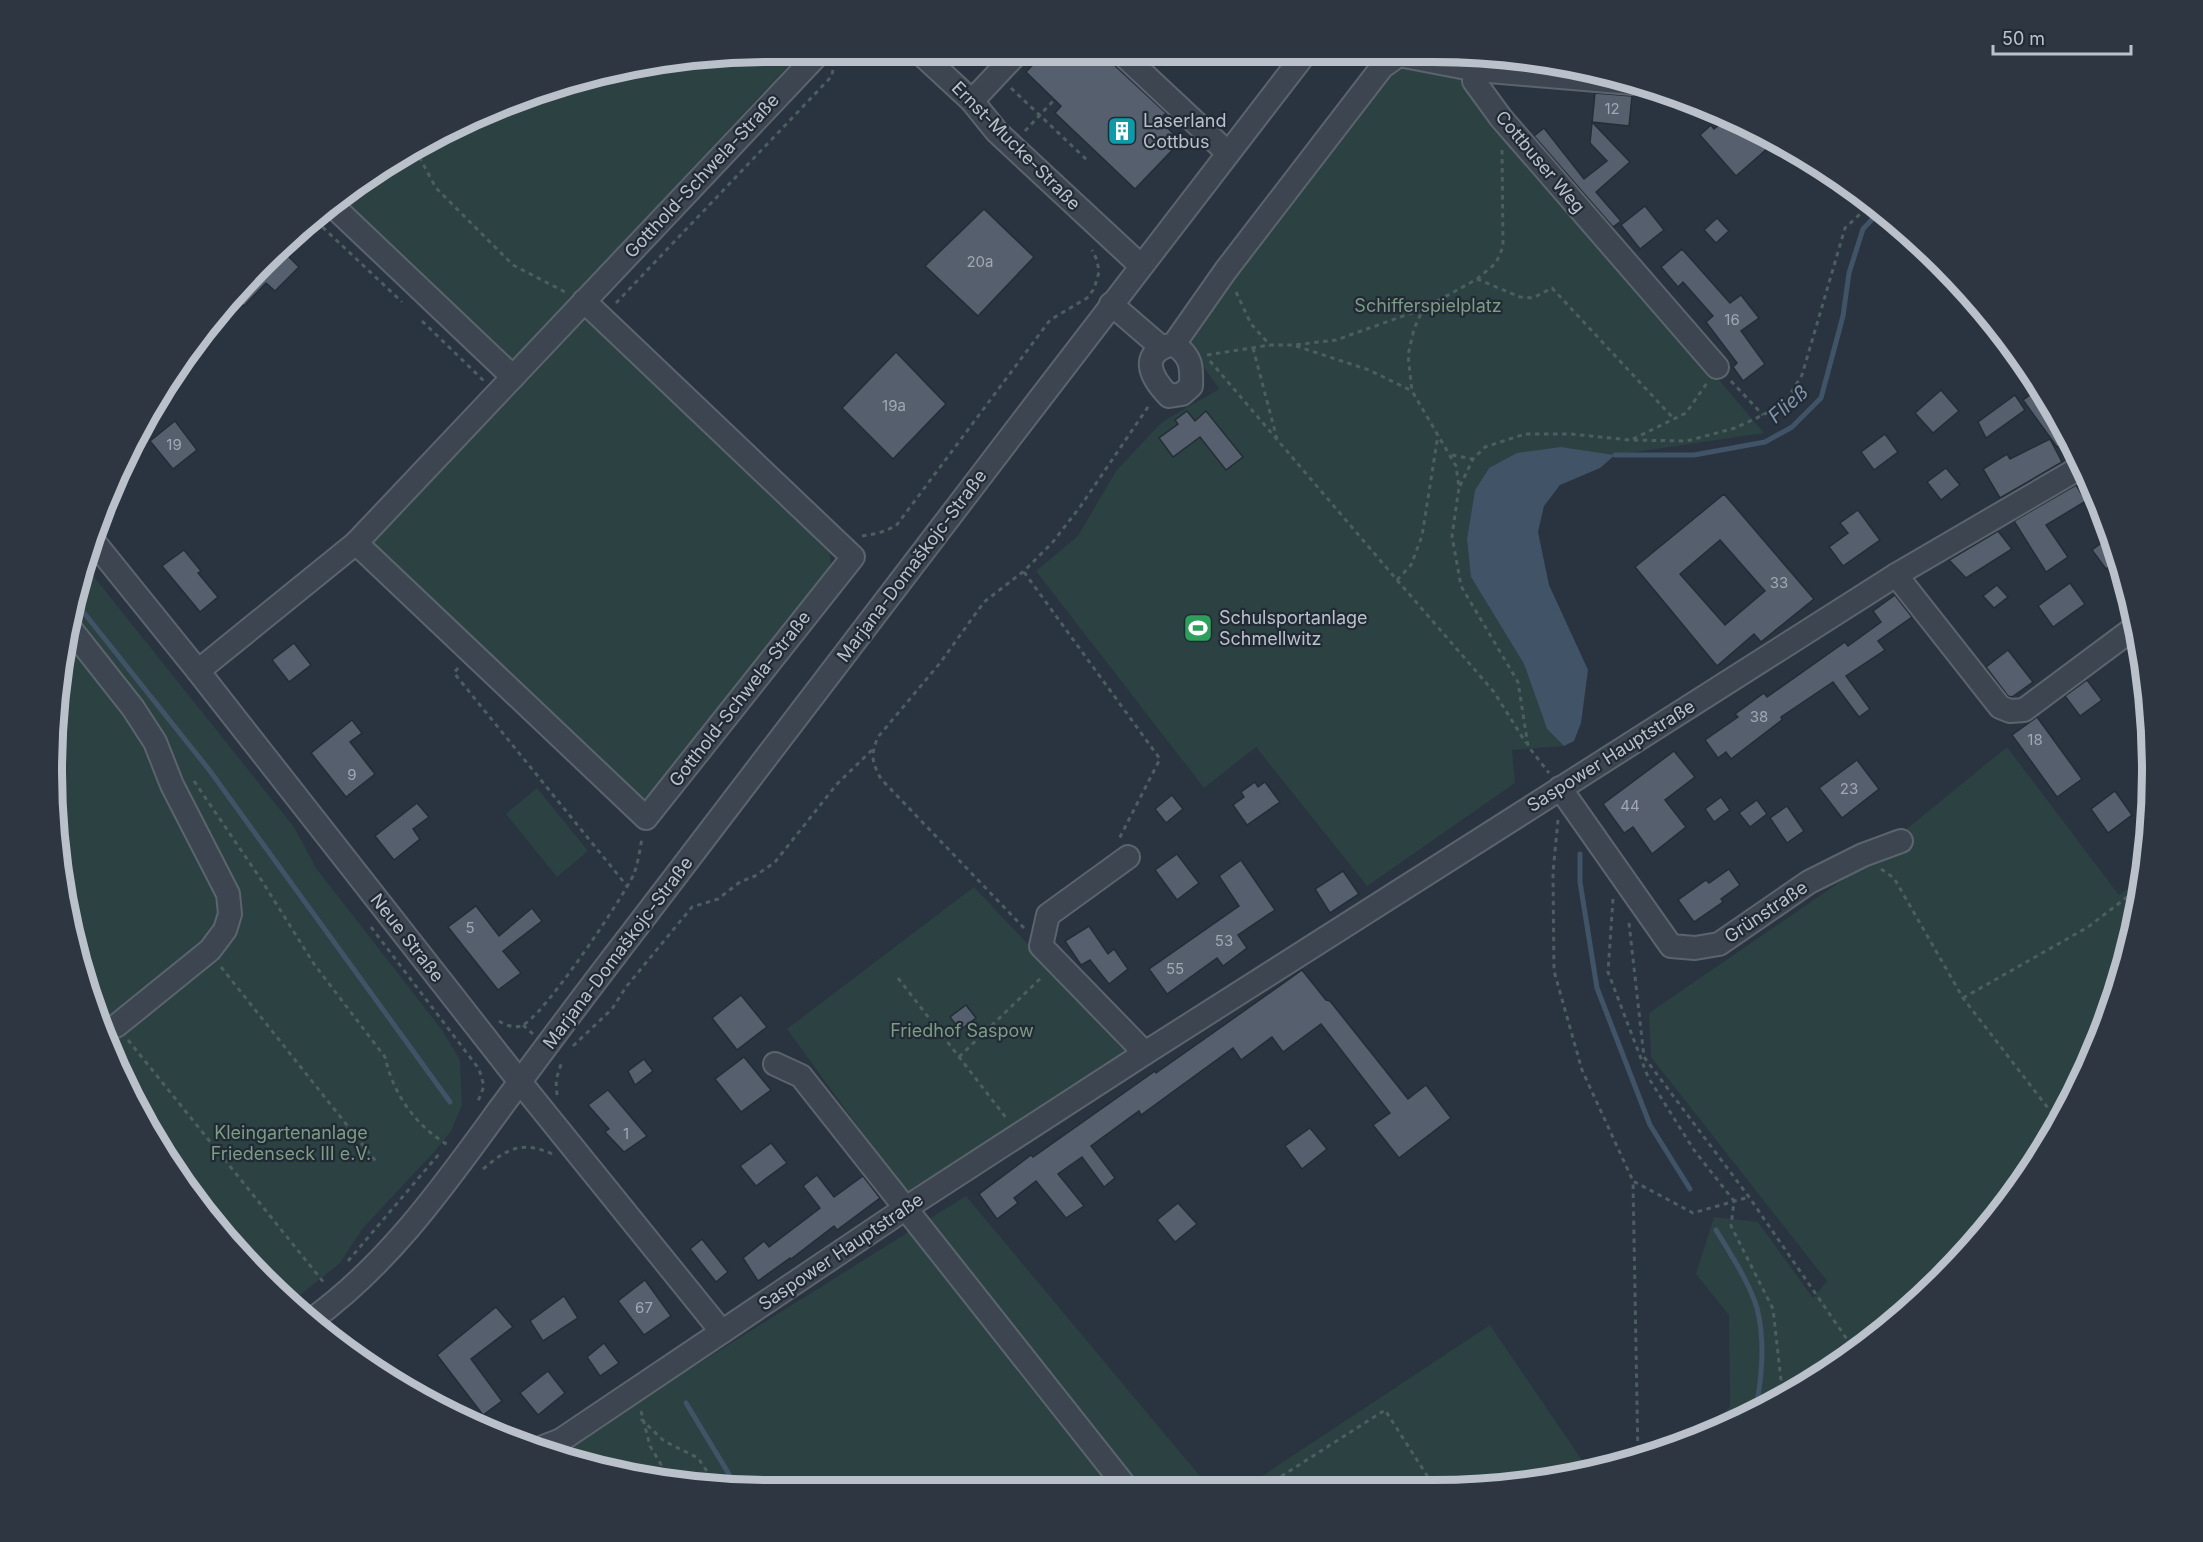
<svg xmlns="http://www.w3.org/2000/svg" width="2203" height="1542" font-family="Inter,sans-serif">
<rect width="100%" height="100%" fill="#293440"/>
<g fill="#2c4142">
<polygon points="771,51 802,51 512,361 340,199 371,172 495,106 584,76"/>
<polygon points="1403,64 1462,77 1764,433 1615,455 1560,447 1488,469 1475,490 1467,539 1471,577 1524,664 1547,729 1564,746 1512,750 1515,783 1367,886 1256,747 1204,788 1036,571 1078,536 1116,471 1162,422 1219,389 1185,340 1388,74"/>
<polygon points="586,314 828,544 831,565 656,794 647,799 633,798 365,544"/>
<polygon points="87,568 294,827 316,868 442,1030 460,1060 462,1105 451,1131 435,1151 363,1228 340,1263 290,1303 230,1246 125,1090 65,911 53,818 57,677"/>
<polygon points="2007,747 2119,895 2140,880 2128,957 2078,1089 2003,1209 1907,1312 1750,1417 1699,1436 1730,1407 1729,1315 1696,1274 1714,1217 1758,1222 1813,1298 1827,1281 1651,1057 1649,1013 1853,873"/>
<polygon points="537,788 588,851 557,877 506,814"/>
<polygon points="974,887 1129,1052 907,1194 787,1029"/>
<polygon points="966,1196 1209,1487 724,1489 585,1467 547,1452 563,1446 701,1362"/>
<polygon points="1490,1325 1590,1472 1526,1485 1247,1486"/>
</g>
<polygon fill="#415367" points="1561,447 1615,455 1600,468 1560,485 1544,506 1538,532 1549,585 1588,670 1581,723 1574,741 1564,746 1547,729 1524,664 1471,577 1467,539 1475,490 1489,468 1517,453"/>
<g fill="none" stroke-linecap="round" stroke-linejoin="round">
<g stroke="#415367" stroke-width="5">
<polyline points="1615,455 1694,455 1765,442 1792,427 1821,398 1843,316 1849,273 1863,229 1881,210"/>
<polyline points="77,604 210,771 450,1102"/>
<polyline points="1580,854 1580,882 1597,988 1650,1125 1690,1189"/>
<path d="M1716,1230c14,23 39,61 43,87 6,33 2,65 -4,97"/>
<polyline points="686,1403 738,1489"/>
</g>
</g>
<g fill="#555f6d" stroke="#242d37" stroke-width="1.5" fill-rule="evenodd">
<polygon points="1046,51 1106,51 1110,61 1166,113 1159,120 1181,141 1135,189 1055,113 1061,106 1026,72"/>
<polygon points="1595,93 1632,96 1629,126 1592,122 1630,162 1596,192 1621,221 1613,227 1534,136 1544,128 1584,179 1607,161 1590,143"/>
<polygon points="1729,117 1777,140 1736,176 1700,135 1711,125 1714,129"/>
<polygon points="1645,206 1664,230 1640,249 1621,225"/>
<polygon points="984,209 1034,257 978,316 925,266"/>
<polygon points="1717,218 1729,231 1716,243 1704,230"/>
<polygon points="1682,249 1730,303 1741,295 1759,318 1741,331 1765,364 1743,381 1733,367 1737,363 1706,322 1713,316 1683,282 1678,287 1661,267"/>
<polygon points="282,250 299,267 275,291 266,283 244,306 231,295"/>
<polygon points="896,352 946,404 893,459 842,408"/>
<polygon points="1941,390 1959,411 1933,433 1915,413"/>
<polygon points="2034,392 2068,439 2057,447 2023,400"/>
<polygon points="2015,395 2025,410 1986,438 1978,422"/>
<polygon points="1187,411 1195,421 1206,411 1243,457 1226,470 1200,437 1173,457 1159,438 1178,424 1175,420"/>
<polygon points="175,421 197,450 173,469 150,441"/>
<polygon points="1885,434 1898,452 1874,470 1861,452"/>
<polygon points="2050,439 2062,462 2000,498 1983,469 2007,454 2010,459"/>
<polygon points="1946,468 1960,485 1941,500 1927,482"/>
<polygon points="2076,485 2086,501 2046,525 2068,557 2046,572 2014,521"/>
<path d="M1724,494l90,105 -53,43 -7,-8 -37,32 -82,-99zM1720,540l45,51 -40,34 -45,-51z"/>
<polygon points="1858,510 1880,540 1843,566 1829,547 1848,533 1840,523"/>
<polygon points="1998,531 2012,549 1966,578 1949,560"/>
<polygon points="2112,535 2118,560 2106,569 2092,550"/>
<polygon points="184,550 201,571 198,573 218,597 200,612 162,566"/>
<polygon points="2070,583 2085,604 2053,627 2038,606"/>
<polygon points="1997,585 2008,597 1994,608 1983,596"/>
<polygon points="1895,595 1912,617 1878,641 1885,650 1846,676 1870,709 1859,717 1833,682 1781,717 1782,720 1731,759 1726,752 1718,758 1705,740 1738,717 1735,714 1764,693 1767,697 1845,642 1848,646 1881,622 1873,611"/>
<polygon points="294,643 311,665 289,682 272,660"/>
<polygon points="2008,650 2033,682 2012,697 2008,696 1986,667"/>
<polygon points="2087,680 2102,700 2080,716 2065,696"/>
<polygon points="2037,717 2082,779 2057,797 2012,735"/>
<polygon points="352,720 362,733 350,742 375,774 346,797 311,753"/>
<polygon points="1674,751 1695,777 1665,800 1686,827 1652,854 1633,827 1624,833 1603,804"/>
<polygon points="1857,760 1879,789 1842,818 1819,788"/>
<polygon points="1255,782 1258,787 1265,782 1280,802 1247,825 1233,805 1244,797 1241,792"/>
<polygon points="2115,791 2132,815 2108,833 2091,809"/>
<polygon points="1172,795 1183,809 1166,823 1155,809"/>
<polygon points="1721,797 1730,810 1714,822 1705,809"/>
<polygon points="1757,800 1767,814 1750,827 1739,813"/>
<polygon points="417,803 429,817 413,829 420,839 394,860 375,836"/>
<polygon points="1787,806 1804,831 1787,843 1770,818"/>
<polygon points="1177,854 1199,883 1177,900 1155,870"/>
<polygon points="1241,860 1275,910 1238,935 1247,948 1223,966 1217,958 1167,994 1149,969 1239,906 1219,876"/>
<polygon points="1729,869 1740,885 1721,899 1723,902 1694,922 1678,900 1706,880 1709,883"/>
<polygon points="1343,871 1359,894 1330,913 1315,889"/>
<polygon points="476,906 499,936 532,908 542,921 503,951 521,973 498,990 448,927"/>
<polygon points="1089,926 1108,954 1114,949 1128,969 1109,984 1090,960 1081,965 1065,941"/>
<polygon points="1302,970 1326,1000 1330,1001 1408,1099 1426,1085 1451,1118 1399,1158 1373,1125 1390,1113 1321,1024 1283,1052 1272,1037 1241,1060 1233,1048 1141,1115 1139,1111 1091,1146 1115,1178 1104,1187 1082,1157 1058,1174 1084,1206 1066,1218 1036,1181 1014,1198 1018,1203 997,1219 979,1194 1031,1155 1033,1157 1155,1071 1156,1073"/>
<polygon points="741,995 767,1027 737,1050 712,1018"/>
<polygon points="966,1005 976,1018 960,1030 950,1017"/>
<polygon points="744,1057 771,1090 741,1112 715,1079"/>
<polygon points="644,1059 653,1071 635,1085 628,1071"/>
<polygon points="608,1090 647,1136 624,1152 605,1132 609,1129 588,1105"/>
<polygon points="1310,1128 1327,1149 1302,1169 1285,1146"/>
<polygon points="771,1143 787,1163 756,1186 740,1166"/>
<polygon points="817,1175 834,1197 863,1176 880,1198 837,1230 834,1226 791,1259 790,1258 758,1281 743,1258 764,1241 769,1247 820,1208 803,1186"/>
<polygon points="1178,1203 1197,1224 1175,1242 1157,1220"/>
<polygon points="702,1239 728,1272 716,1282 690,1249"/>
<polygon points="645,1280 671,1316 644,1335 618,1301"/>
<polygon points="564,1296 578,1318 543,1341 530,1321"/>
<polygon points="496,1307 513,1327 471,1359 502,1401 483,1415 437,1355"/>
<polygon points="604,1343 619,1363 600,1376 587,1357"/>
<polygon points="548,1371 565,1393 538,1415 520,1393"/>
</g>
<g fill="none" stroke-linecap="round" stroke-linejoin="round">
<g stroke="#5b646d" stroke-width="26">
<g id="minor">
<polyline points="918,51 972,101 997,132 1140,265"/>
<polyline points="1119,51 1228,153"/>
<polyline points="1477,70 1474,81 1501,118 1717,367"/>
<polyline points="972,101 1019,51"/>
<polyline points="333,206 513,377"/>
<polyline points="1111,304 1161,347"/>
<path d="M1174,344c-36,8 -24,33 -5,52l13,-2 9,-8c1,-21 0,-29 -17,-42l52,-74 156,-203 17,-12 78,15 155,13"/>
<polyline points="94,542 198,671 520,1082 722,1332"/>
<polyline points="356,543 646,818 853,557 584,301"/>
<polyline points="1896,575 2000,707 2010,711 2024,710 2134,628"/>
<polyline points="70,628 133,708 155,742 172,785 228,894 230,914 225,930 210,950 116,1026"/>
<polyline points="198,671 356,543 821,51"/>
<polyline points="1560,788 1671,946 1695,948 1719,944 1809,882 1863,855 1901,841"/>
<polyline points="1128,857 1048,915 1041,946 1145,1053"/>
<polyline points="775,1064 801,1076 1126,1487"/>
<path d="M310,1321c78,-56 133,-134 189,-211 45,-61 90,-121 137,-182 223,-292 446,-586 671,-877"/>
<polyline points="538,1449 561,1440 906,1208 1145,1053 1896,575 2081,467"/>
</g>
</g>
<g stroke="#4c5e60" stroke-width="3" stroke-dasharray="4.5 4.5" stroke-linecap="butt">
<polyline points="972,51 982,60"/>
<polyline points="761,52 789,56"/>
<polyline points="1011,88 1088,161"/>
<polyline points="1025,131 1054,100"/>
<polyline points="415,149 436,188 513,265 567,293"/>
<polyline points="1502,150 1503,247 1496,263 1477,279 1423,309 1414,329 1408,355 1412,391 1456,466 1459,487 1452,536 1461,586 1518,682 1528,746 1549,773"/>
<polyline points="316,221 402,302"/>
<polyline points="1477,279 1520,297 1533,298 1552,288 1674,419"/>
<polyline points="1236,292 1251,324 1270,345 1294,345 1336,340 1423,309"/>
<polyline points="616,303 832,76 833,69"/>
<polyline points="422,321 484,381"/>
<polyline points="1296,346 1369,370 1412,391"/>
<polyline points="1253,348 1277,439"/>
<polyline points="1207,355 1270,345"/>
<polyline points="1210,361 1397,580 1411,565 1422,536 1438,435"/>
<polyline points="1731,381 1763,415"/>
<polyline points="1633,439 1686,413 1707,383"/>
<polyline points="1452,455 1473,459"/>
<polyline points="1460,486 1473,459 1485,447 1525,434 1571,434 1630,440 1687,441 1735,428 1763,415 1786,401 1802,375 1845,228 1873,202"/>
<polyline points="862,536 879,533 896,526 1050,320 1087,298 1094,289 1099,272 1097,260 1092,250"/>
<polyline points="1024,572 1160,759 1119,839"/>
<polyline points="1397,580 1494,692 1526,743"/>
<polyline points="458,668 454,673 627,886"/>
<path d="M194,781l68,100 52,83 71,93c8,37 31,69 63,88"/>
<polyline points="1558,820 1553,872 1554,971 1582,1070 1633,1181"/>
<polyline points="1881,869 1894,878 1963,998 2058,1121"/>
<polyline points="1613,899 1608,972 1648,1077 1694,1150 1734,1201 1731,1226 1773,1309 1781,1380 1778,1398"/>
<polyline points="1629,923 1644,1057 1749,1197 1853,1348"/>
<polyline points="371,927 479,1069 484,1086 477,1104"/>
<path d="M1024,928l-143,-149c-9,-17 -11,-23 -3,-42l62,-74 44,-61 40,-31 28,-28 28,-36 70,-103"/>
<polyline points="221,967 378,1164"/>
<polyline points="898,978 1007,1119"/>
<polyline points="1963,998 2088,927 2139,888"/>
<path d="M499,1021c6,4 14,7 22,5 21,-7 101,-127 113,-152 4,-11 6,-25 8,-36"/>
<polyline points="523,1025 533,1034"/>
<polyline points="128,1040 325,1284"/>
<polyline points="573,1046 612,1009 626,987 692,907 718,899 740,882 755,876 775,862 837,784 873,749"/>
<polyline points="959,1057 1043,976"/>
<polyline points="557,1095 556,1080 562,1061"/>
<path d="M483,1169c24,-20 38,-29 69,-15"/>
<polyline points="348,1261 439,1154"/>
<polyline points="641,1411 650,1446 671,1481"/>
<polyline points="641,1419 664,1441 698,1458 719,1489"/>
<polyline points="1638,1459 1633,1181 1693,1213 1749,1197"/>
<polyline points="1266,1486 1385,1410 1433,1485"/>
</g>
<use href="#minor" stroke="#3d4650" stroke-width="22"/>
</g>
<defs>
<g id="building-square" transform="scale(1.5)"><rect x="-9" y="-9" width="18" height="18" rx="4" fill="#0f9aa8" stroke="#222b35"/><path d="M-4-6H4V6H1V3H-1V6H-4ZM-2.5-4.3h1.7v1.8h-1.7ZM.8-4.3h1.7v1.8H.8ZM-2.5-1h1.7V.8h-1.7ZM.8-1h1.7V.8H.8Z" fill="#fff"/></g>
<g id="stadium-square" transform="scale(1.5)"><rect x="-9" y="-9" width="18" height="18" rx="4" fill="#2e9e5b" stroke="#222b35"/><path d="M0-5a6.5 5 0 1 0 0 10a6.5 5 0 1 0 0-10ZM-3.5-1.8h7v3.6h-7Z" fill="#fff"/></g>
</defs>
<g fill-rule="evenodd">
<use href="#building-square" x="1122" y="131"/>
<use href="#stadium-square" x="1198" y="628"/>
</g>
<g text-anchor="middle" stroke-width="4.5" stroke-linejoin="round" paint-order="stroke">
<g font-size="15" fill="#a1a8b3">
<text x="1612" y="114">12</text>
<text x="980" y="267">20a</text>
<text x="1732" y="325">16</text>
<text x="894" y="411">19a</text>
<text x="174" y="450">19</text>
<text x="1779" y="588">33</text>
<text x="1759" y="722">38</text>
<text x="2035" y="745">18</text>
<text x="352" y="780">9</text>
<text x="1849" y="794">23</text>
<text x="1630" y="811">44</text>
<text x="470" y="933">5</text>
<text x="1224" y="946">53</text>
<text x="1175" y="974">55</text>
<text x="626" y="1139">1</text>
<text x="644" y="1313">67</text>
</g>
<g font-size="18" fill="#bac1ca" stroke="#222b35" text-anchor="start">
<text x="1143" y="127">Laserland<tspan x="1143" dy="21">Cottbus</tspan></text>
<text x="1219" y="624">Schulsportanlage<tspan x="1219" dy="21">Schmellwitz</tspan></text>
</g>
<g font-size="18" fill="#bac1ca" stroke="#222b35">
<text transform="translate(1016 146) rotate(45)" y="6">Ernst-Mucke-Straße</text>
<text transform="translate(1540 162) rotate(50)" y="6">Cottbuser Weg</text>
<text transform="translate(702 176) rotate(-47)" y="6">Gotthold-Schwela-Straße</text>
<text transform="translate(912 566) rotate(-53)" y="6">Marjana-Domaškojc-Straße</text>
<text transform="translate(740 699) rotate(-52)" y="6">Gotthold-Schwela-Straße</text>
<text transform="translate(1611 756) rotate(-32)" y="6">Saspower Hauptstraße</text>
<text transform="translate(1766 912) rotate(-34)" y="6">Grünstraße</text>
<text transform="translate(407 938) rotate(52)" y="6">Neue Straße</text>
<text transform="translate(618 953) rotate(-53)" y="6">Marjana-Domaškojc-Straße</text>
<text transform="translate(841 1252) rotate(-34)" y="6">Saspower Hauptstraße</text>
</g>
<g font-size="18" fill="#7b9d82" stroke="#222b35">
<text x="1428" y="312">Schifferspielplatz</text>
<text x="962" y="1037">Friedhof Saspow</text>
<text x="291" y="1139">Kleingartenanlage<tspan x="291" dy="21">Friedenseck III e.V.</tspan></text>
</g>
<g font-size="20" font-style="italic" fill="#7e93aa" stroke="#222b35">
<text transform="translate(1788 404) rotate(-41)" y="7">Fließ</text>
</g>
</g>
<path d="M0 0H2203V1542H0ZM771 62H1433A709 709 0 0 1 2142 771V771A709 709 0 0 1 1433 1480H771A709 709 0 0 1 62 771V771A709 709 0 0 1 771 62Z" fill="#2e3741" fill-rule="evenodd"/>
<path fill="none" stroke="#bac1ca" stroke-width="8" d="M771 62H1433A709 709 0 0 1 2142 771V771A709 709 0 0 1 1433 1480H771A709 709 0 0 1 62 771V771A709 709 0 0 1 771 62Z"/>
<path d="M1993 45v9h138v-9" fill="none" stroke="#bac1ca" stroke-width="3"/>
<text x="2002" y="45" font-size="18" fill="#bac1ca" stroke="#222b35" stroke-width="4.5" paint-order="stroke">50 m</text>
</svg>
